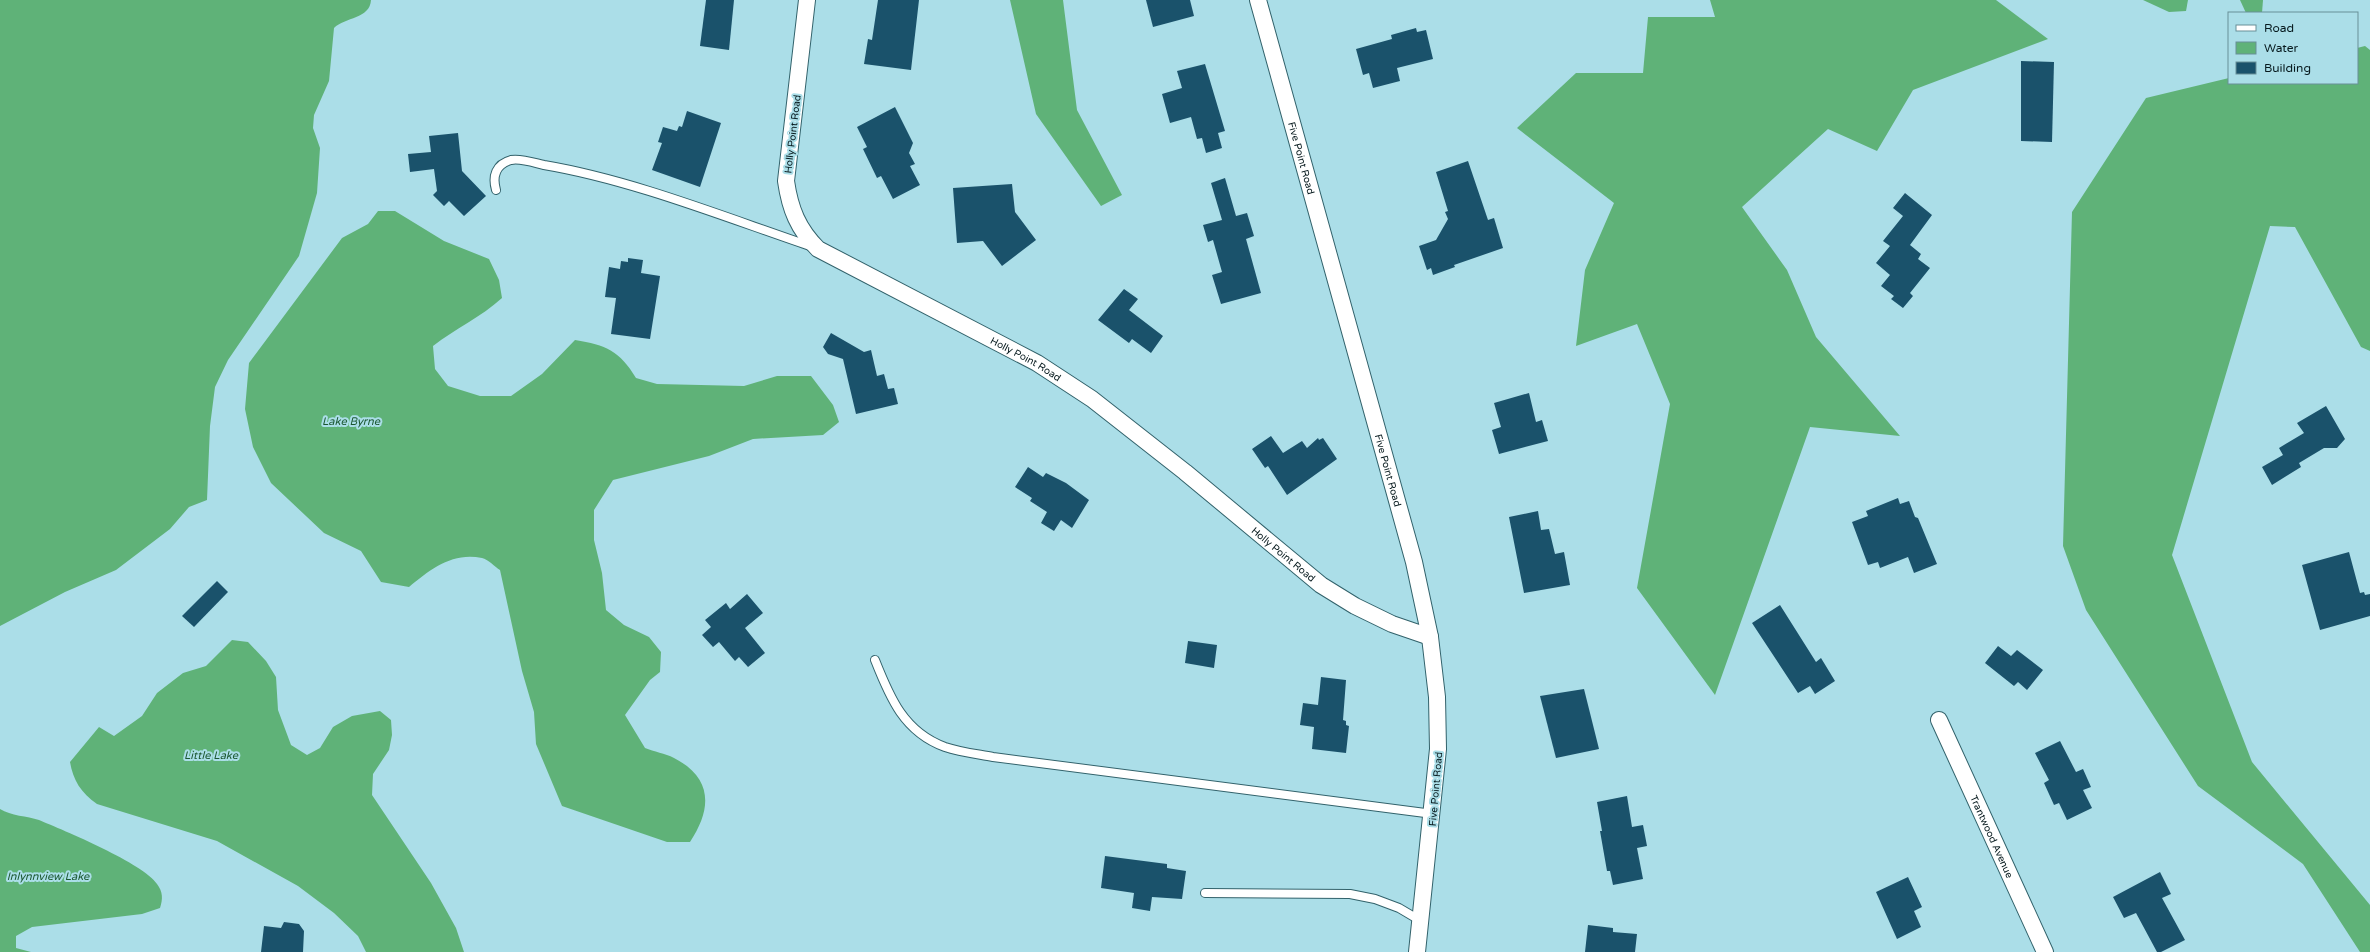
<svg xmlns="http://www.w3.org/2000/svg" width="2370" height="952" font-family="'Varela Round',sans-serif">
<rect width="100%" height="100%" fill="#abdee8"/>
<g fill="#5fb278">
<path d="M0,0h371c-1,19 -26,17 -37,28l-5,53 -15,34 -1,13 7,20 -3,45 -18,63 -71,104 -13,27 -5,39 -3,74 -18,7 -19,22 -54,41 -51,22 -65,34z"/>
<polygon points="1010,0 1063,0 1077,110 1122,195 1101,206 1036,114"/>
<polygon points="1710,0 1996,0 2048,39 1913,90 1877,151 1828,129 1742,207 1787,270 1816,337 1900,436 1810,427 1715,695 1637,588 1670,404 1637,324 1576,346 1585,270 1614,203 1517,128 1576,73 1643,73 1648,17 1715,17"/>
<polygon points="2143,0 2188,0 2186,11 2169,12"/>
<polygon points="2240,0 2263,0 2262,13 2246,13"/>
<polygon points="2365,46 2370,50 2370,351 2361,347 2295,227 2270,226 2172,555 2252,762 2370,905 2370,952 2360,952 2303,864 2198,786 2086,610 2063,546 2072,212 2146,98 2229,78 2229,83 2357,83 2357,48"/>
<path d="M378,211h17l49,30 45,18 10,21 3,18c-21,19 -47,31 -69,48l2,23 13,17 32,10h31l31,-22 33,-34c31,5 45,11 61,38l21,6 87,2 33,-10h34l22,29 6,17 -16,13 -70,4 -44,17 -96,24 -19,30v30l8,33 4,37 18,15 25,12 12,15 -1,20 -10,8 -25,35 20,33c9,4 20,5 29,10 39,20 38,51 16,84h-23l-105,-36 -26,-62 -2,-32 -12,-41 -22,-101c-5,-3 -12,-11 -18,-12 -30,-6 -51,11 -73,29l-28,-5 -20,-31 -37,-18 -53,-50 -18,-36 -8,-38 4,-46 93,-125 26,-14z"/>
<path d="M232,640l16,2 18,19 10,16 2,33 13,35 16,10 13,-7 13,-21 19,-11 28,-5 11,9 1,15 -3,15 -16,24 -1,21 59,88 25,45 8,24h-98l-8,-16 -24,-23 -36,-27 -81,-45 -120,-37c-16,-11 -24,-24 -27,-42l29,-35 15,9 28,-20 15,-23 26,-20 23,-7z"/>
<path d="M0,809c11,7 27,7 39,11 24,10 106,44 118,64 6,8 6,15 3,24l-18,6 -110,13 -16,9v12l15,4h-31z"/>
</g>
<g fill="#1a526b">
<polygon points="706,0 734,0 729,50 700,46"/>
<polygon points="878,0 919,0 911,70 864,64 868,39 872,40"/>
<polygon points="1146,0 1190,0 1194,16 1153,27"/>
<polygon points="1416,28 1417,32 1426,30 1433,59 1397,68 1400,81 1373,88 1369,73 1363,75 1356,49 1392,39 1391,35"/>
<polygon points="2021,61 2054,62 2052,142 2021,141"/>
<polygon points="1205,64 1225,131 1218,133 1222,148 1206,153 1202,138 1197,139 1191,117 1170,123 1162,94 1182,88 1177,71"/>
<polygon points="895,107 913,143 909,153 915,164 910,166 920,185 893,199 881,176 877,178 863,149 867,147 857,127"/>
<polygon points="687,111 721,123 700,187 652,170 662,143 658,142 663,127 677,131 679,126 682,127"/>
<polygon points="458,133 462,171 486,196 464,216 449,201 444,206 433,195 437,191 434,169 410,172 408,154 431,152 429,136"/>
<polygon points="1468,161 1488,220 1494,218 1503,248 1454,265 1455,267 1433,275 1431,268 1427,270 1419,246 1436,240 1448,219 1445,212 1448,211 1436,172"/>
<polygon points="1225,178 1236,216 1247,213 1254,236 1246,239 1261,293 1221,304 1212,275 1222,272 1213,240 1208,242 1203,225 1222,220 1211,183"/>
<polygon points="1012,184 1015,212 1036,240 1002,266 983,241 957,243 953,188"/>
<polygon points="1905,193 1932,215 1910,245 1921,254 1918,259 1930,268 1910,293 1913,296 1903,308 1891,299 1894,296 1881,286 1890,275 1876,263 1890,246 1883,241 1903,216 1893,208"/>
<polygon points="628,258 643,260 641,273 660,276 650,339 611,334 616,298 605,297 609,267 620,269 621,261 628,262"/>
<polygon points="1124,289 1138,299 1129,310 1163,336 1151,353 1132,339 1129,343 1098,320"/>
<polygon points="831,333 864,352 871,350 877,376 884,374 888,389 894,388 898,404 856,414 843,359 828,354 823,347"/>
<polygon points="1529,393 1536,422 1542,420 1548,441 1499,454 1492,430 1501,427 1494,403"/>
<polygon points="2326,406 2345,439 2337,448 2324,448 2299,463 2301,467 2272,485 2262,467 2283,455 2279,448 2304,433 2297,423"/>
<polygon points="1271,436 1283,453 1302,441 1307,448 1318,438 1319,440 1323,438 1337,459 1287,495 1268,466 1265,468 1252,449"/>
<polygon points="1028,467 1043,477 1046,473 1066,483 1089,500 1072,528 1061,520 1054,531 1041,523 1047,512 1030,501 1032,498 1015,487"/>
<polygon points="1898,498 1900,504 1909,501 1915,517 1918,518 1937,564 1914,573 1908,557 1880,568 1878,562 1868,565 1852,522 1868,516 1866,511"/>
<polygon points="1538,511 1541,530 1549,529 1555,554 1564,552 1570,585 1524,593 1509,517"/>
<polygon points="2349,552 2360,593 2364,592 2365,595 2370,594 2370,616 2320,630 2302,565"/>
<polygon points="217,581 228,592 194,627 182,616"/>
<polygon points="747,594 763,613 745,628 765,653 748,667 739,657 735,661 719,642 713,647 702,635 711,627 705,620 726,603 730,609"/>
<polygon points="1780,605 1816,662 1821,658 1835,681 1815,694 1810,686 1798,693 1752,623"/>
<polygon points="1188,641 1217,645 1214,668 1185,663"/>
<polygon points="1998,646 2011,656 2017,650 2043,670 2027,690 2018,682 2014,686 1985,663"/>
<polygon points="1321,677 1346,680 1343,720 1346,721 1346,725 1349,726 1346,753 1312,749 1314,727 1300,725 1303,703 1318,705"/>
<polygon points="1584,689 1599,749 1556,758 1540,696"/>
<polygon points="2060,741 2076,772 2083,769 2091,787 2083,790 2092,808 2067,820 2059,803 2054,805 2044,783 2049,780 2035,753"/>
<polygon points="1627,796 1632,827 1643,825 1647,846 1637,848 1643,879 1613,885 1610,871 1607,871 1600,831 1602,831 1597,802"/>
<polygon points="1105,856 1167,864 1167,868 1186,871 1182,899 1152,897 1150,911 1132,908 1134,893 1101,888"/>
<polygon points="2160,872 2171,894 2162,898 2185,940 2161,952 2157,952 2136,913 2124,918 2113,897"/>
<polygon points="1908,877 1922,907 1914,911 1921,927 1897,939 1876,892"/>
<polygon points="284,922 299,924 304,931 303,952 261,952 264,926 281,928"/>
<polygon points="1588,925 1613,928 1613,932 1637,934 1635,952 1585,952"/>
</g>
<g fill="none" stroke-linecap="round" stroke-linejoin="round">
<g stroke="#32626b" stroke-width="10">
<g id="service">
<path d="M496,190c-4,-14 0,-26 15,-30 10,-2 24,3 33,5 89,15 183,53 269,82"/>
<path d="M875,660c15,38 29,72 70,87 15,5 32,7 48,10l440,57"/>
<polyline points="1205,893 1350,894 1375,899 1399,908 1421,921"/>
</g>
</g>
<g stroke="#32626b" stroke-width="18">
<g id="minor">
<path id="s1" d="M807,0l-21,181c4,28 12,48 32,68l219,114 55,36 93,73 136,113 34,21 37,18 38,13"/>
<path id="s2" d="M1258,0l156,562 16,75 7,60 1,52 -21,203"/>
<path id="s3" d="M1939,720l106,232"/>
</g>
</g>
<use href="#service" stroke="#fff" stroke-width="8"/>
<use href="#minor" stroke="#fff" stroke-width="16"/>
</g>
<g text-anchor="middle" stroke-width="4" stroke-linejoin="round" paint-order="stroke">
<g font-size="10" fill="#06191d" stroke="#abdee8">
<text transform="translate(792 134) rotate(-83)" y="4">Holly Point Road</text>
<text dy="4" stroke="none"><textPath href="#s2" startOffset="164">Five Point Road</textPath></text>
<text dy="4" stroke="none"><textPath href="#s1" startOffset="494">Holly Point Road</textPath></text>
<text dy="4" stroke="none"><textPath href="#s2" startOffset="488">Five Point Road</textPath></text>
<text dy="4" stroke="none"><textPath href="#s1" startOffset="818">Holly Point Road</textPath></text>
<text transform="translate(1435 789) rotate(-85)" y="4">Five Point Road</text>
<text dy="4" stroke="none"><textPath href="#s3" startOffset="128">Trantwood Avenue</textPath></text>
</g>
<g font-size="11" font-style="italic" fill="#1b5730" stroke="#abdee8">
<text x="351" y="425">Lake Byrne</text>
<text x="211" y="759">Little Lake</text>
<text x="48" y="880">Inlynnview Lake</text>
</g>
</g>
<rect x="2228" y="12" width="130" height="72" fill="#abdee8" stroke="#698f97"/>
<rect x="2236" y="25" width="20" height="6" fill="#ffffff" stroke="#698f97"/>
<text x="2264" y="32" font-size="12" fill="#06191d">Road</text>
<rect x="2236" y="42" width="20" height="12" fill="#5fb278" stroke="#698f97"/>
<text x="2264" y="52" font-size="12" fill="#06191d">Water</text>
<rect x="2236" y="62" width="20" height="12" fill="#1a526b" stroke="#698f97"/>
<text x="2264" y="72" font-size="12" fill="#06191d">Building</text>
</svg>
